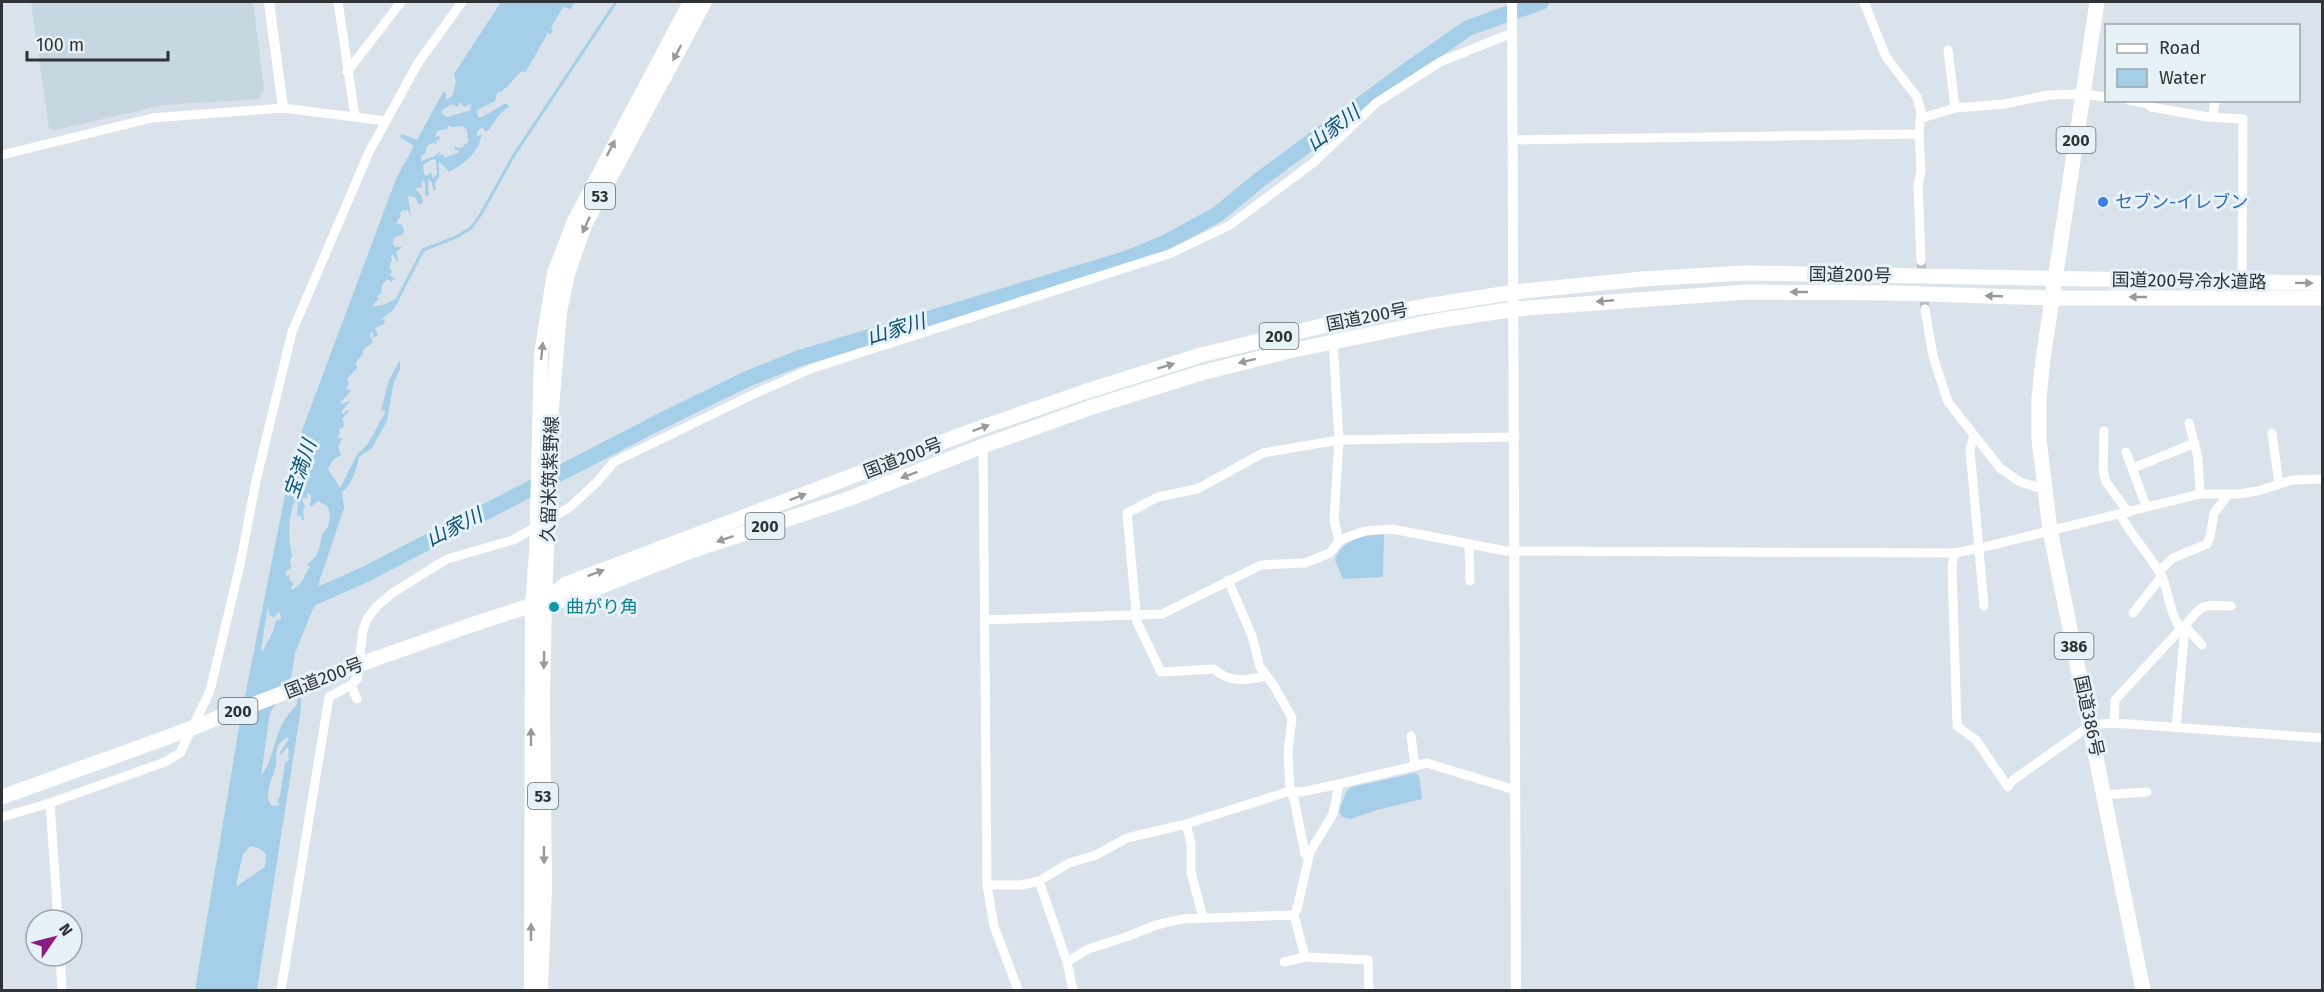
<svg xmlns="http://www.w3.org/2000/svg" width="2324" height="992" font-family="'Fira Sans','Noto Sans JP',sans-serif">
<rect width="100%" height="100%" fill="#dae3eb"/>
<polygon fill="#c7d7e2" points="31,2 253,2 264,89 259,99 163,105 56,130 49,129"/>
<g fill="#a5cee9" fill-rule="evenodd">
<path d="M501,2h74l-4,7 -8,-2 -12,21 2,2 -2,4 -3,-1 -23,40 -3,-2c-9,7 -14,19 -25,22l-2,8 -18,9 1,7h4l24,-14 3,4c-15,9 -12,16 -23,25l-4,-5 -5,5v4l6,-2c-4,5 -2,8 -6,14 -6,10 -17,18 -28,24l-10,-11v16l-4,6 1,7h-3l-1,-8 -4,-2 1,16 -4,-1v-13l-3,-2v8l-5,-1 -1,2 6,8 1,5 -4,3 -4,-8 -7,-1 3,21 -3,-7 -3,1 -2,-2 -1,3h-3l2,4 -5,7 6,2 2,6 -1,3 -9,4 -1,6 2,3h7l-6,5 2,7 -1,3 -3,-7h-3l1,5 -3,8 3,3 -2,4 8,6 -4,-2 -3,3 -4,-3 -5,6 -1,8 -4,3 1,3 3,-1 -6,4 -2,5 13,-3 11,-6 2,3 -7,10 -12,9 5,-1 -1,5 -9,4 3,8 -5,1v-4h-3v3l3,6 -10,8v4l-7,8 1,6 -10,11 2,4 -3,5 5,3 -11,12 2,1 9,-4 -10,12 3,2 3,-4 2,1 -7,8 2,3 -1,6 -4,1 1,5 -3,3 5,2 -4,8 3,8 -8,5 -5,9 12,19 18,-35c14,-9 18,-27 27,-40v-2l-4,-1 8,-30 11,-20v9l-7,16 -6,36 -15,27 -13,9c-2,11 -7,28 -17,35l2,16 -24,71 -5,25 -20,49 -4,26 -21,34 -9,63c14,-18 13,-44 27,-61 6,-8 12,-9 8,-20l5,-1v14l-44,282h-62l46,-274 48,-241 12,-42 95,-254 18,-33 -14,-9 2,-3 15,6 26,-48 3,1v7l7,-5 3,-13 -2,-8zM460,102l5,5 5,-3 1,6 -24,7 -5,-3v-4l10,-6 6,3zM448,125l4,2 11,-1 4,4 1,12 -7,6 -7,-1 1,3h4l-1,3 -14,5 -1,-4 -4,2 1,-5 -5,5 -14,5v-5l4,-2 2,-8 5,-3 5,1 -1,-4h3l1,-4 -5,1 2,-6 10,-2zM433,159l3,1 1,14 -4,4 -2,-6 -4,4 -3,-2 -1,-9zM309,493l2,3 -1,11 9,-6 9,6 2,8 -2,12 -6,8 -2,11 -4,10 -9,9 3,2c-6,7 -6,17 -18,23l-1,-3 3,-3 -5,-4 1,-6 -3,3 -2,-5 6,-4 -1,-8 2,-4c-4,-17 -4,-40 3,-55l3,3 -1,13 4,-2 1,6 2,-1 -1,-9 2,-5 -3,-6 2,-3 4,2 -1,-5zM268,606l1,8 4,4 6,-6 2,4 -1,6 -2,-3 -2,2c-3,13 -8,19 -13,30l-2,-2zM288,737l1,2 -9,13 1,3 6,-8 4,8 -3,-3 1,8 -4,3 -5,33 -3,5 3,4 -8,1c-10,-11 2,-30 4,-41 1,-12 -3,-21 12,-28zM251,846l8,2 7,6 -1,13 -28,19c-1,-3 5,-28 6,-32 2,-3 5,-5 8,-8z"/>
<path d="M1373,533h11l-1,44 -40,2 -8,-19c6,-18 21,-21 38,-27z"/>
<polygon points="1415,773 1419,776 1422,799 1377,810 1350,819 1342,817 1339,811 1347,790 1352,787"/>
</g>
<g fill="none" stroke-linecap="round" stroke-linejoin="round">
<polyline stroke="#a5cee9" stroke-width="3" points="397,300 423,250 456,237 471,228 481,214 514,155 616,2"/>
<polyline stroke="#a5cee9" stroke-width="16" points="301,610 310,599 366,574 659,422 747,379 797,359 1129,258 1165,243 1218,214 1258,181 1412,67 1468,28 1541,2"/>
<polyline stroke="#b8c0c7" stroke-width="9" stroke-dasharray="9 4.5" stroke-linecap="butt" points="1921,261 1925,309"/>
<g stroke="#fff" stroke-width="9">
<polyline points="338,2 355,117"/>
<polyline points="1864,2 1886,57 1917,97 1921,112 1919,134 1921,171 1918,185 1921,261"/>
<polyline points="1948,50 1955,108"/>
<polyline points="347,72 401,2"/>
<polyline points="2128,100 2149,104 2151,107 2208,117 2243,119 2242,282"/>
<polyline points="2213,117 2215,100"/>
<polyline points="1922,118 1955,108 2004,104 2049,95 2084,94 2106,97"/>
<polyline points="1513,140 1919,134"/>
<polyline points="2,155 152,118 283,108 386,121"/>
<polyline points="1925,309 1933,356 1948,402 2000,468 2020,482 2044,489"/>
<polyline points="1333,341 1339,440 1334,520 1339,541"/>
<polyline points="2189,423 2198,458 2200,494"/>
<polyline points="2104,431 2103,471 2106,482 2128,512"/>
<polyline points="2272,433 2279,484"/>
<polyline points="1974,436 1970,449 1984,606"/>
<polyline points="983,446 987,885 994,926 1018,990"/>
<polyline points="2126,452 2146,506"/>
<polyline points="2133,468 2195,443"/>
<polyline points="1469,544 1470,581"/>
<polyline points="1954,553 1952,567 1957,726 1976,740 2008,787 2013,780 2091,725 2114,723 2322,738"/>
<polyline points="2159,571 2173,558 2207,544 2210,537 2214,513 2228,495"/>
<polyline points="1228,580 1252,636 1260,667 1274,686 1292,718 1288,751 1290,791 1294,799 1305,854 1308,858"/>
<polyline points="2133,613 2162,576"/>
<polyline points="984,620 1162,614 1261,565 1305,563 1330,553 1339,541 1350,536 1366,531 1392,529 1506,551 1954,553 1980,548 2200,494 2238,494 2258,491 2292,480 2322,479"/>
<path d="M2181,626h4c18,-23 17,-21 46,-20"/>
<polyline points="2185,626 2202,645"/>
<path d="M1267,676c-19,4 -37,8 -53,-7l-53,3 -24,-50 -10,-109 31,-16 39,-8 66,-36 76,-13 176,-3"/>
<polyline points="351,685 357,699"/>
<path d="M2114,723l1,-23 63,-68 1,-6c-11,-16 -10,-37 -19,-53 -12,-21 -29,-37 -40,-59"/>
<polyline points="2176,728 2185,626"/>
<polyline points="1411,736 1415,766"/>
<polyline points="1339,784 1333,814 1310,852 1297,909 1294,915 1305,957 1368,960 1369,990"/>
<polyline points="2104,795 2147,792"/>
<polyline points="50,803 58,920"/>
<polyline points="2,817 50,803 165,762 180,753 210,691 240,565 256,481 292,332 369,152 418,63 462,2"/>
<polyline points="1186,824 1191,844 1191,872 1203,918"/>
<polyline points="1039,881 1067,962 1073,990"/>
<polyline points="987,885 1021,885 1039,881 1069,863 1096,855 1127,838 1186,824 1290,791 1301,792 1339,784 1427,763 1515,790"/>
<polyline points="60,956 62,990"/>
<polyline points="1067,962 1088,949 1126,937 1156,925 1182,919 1294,915"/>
<polyline points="1284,962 1305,957"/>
<polyline points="281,990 329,697 351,685 357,679 363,630 367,619 377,606 394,592 447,559 513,540 570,507 597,482 614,462 752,395 813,368 1169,254 1230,225 1313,163 1376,103 1440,62 1512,33"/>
</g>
<g stroke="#fff" stroke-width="10">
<polyline points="269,2 283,108"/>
<polyline points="1512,2 1516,990"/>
</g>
<g stroke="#fff" stroke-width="14">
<polyline points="531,990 532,605 536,553 541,354 554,273 574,221 690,2"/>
<polyline points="541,990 545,888 543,700 545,601 552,409 560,312 568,274 585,225 705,2"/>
</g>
<g stroke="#fff" stroke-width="15">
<polyline points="2097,2 2043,359 2039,398 2039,439 2050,530 2143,990"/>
<polyline points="545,601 566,584 977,429 1084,392 1201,355 1330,324 1426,306 1515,292 1642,279 1745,273 2322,283"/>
<polyline points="2,797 168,737 341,671 474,624 545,601 566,600 685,553 848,499 983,446 1089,408 1201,373 1289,351 1436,321 1515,309 1747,292 1896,293 2053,298 2322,298"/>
</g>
</g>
<defs><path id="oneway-solid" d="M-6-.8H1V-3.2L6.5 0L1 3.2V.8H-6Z" transform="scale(1.5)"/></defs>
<g fill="#97999a">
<use href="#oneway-solid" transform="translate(677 53) rotate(118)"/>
<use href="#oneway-solid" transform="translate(611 148) rotate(-63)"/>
<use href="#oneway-solid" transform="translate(586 225) rotate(114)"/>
<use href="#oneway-solid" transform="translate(2304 283) rotate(1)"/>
<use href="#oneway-solid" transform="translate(1799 292) rotate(-180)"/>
<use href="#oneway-solid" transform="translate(1994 296) rotate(-178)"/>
<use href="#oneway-solid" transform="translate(2138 297) rotate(-180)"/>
<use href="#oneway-solid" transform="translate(1605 301) rotate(175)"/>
<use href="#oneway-solid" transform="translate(542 351) rotate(-84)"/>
<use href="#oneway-solid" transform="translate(1247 361) rotate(166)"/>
<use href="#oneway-solid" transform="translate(1166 366) rotate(-17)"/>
<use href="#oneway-solid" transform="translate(981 428) rotate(-20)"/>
<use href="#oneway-solid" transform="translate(909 475) rotate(159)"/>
<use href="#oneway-solid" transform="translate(798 497) rotate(-21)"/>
<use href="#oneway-solid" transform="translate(725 539) rotate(161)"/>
<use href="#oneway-solid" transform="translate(596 573) rotate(-21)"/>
<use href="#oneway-solid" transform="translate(544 660) rotate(91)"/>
<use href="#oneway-solid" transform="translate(531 737) rotate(-90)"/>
<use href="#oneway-solid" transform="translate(544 855) rotate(89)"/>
<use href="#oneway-solid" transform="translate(531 932) rotate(-90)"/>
</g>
<circle fill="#3f7fe0" stroke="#e7f1f8" stroke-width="2" cx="2103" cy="202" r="6"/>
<circle fill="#0f9aa8" stroke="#e7f1f8" stroke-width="2" cx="554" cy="607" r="6"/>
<g text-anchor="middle" stroke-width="6" stroke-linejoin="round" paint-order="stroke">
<g fill="#e7f1f8" stroke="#666c70" stroke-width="1.5">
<rect x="2056.5" y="127" width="39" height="26" rx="4.5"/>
<rect x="585" y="183" width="30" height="26" rx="4.5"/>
<rect x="1259.5" y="323" width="39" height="26" rx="4.5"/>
<rect x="745.5" y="513" width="39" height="26" rx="4.5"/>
<rect x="2054.5" y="633" width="39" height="26" rx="4.5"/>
<rect x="218.5" y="698" width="39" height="26" rx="4.5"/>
<rect x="528" y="783" width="30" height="26" rx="4.5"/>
</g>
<g font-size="16" font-weight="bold" fill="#2f3335">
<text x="2076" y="146">200</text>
<text x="600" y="202">53</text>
<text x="1279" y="342">200</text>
<text x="765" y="532">200</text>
<text x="2074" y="652">386</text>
<text x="238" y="717">200</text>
<text x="543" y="802">53</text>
</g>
<g font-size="18" fill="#366cbe" stroke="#e7f1f8" text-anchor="start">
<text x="2115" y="208">セブン-イレブン</text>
</g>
<g font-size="18" fill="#2f3335" stroke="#e7f1f8">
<text transform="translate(1850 275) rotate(1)" y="6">国道200号</text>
<text transform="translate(2189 281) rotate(1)" y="6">国道200号冷水道路</text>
<text transform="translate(1367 317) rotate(-11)" y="6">国道200号</text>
<text transform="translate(903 458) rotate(-21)" y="6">国道200号</text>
<text transform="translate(550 479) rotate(-88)" y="6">久留米筑紫野線</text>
<text transform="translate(324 678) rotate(-21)" y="6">国道200号</text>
<text transform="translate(2089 716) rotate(78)" y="6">国道386号</text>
</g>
<g font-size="18" fill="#0d838f" stroke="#e7f1f8" text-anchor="start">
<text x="566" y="613">曲がり角</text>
</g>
<g font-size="20" font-style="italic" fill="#0b5376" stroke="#e7f1f8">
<text transform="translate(1333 128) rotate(-37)" y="7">山家川</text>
<text transform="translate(896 329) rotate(-17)" y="7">山家川</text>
<text transform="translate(300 469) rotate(-71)" y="7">宝満川</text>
<text transform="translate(454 527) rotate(-27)" y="7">山家川</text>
</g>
</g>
<rect width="2324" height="992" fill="none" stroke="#2f3335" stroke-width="6"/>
<rect x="2105" y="24" width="195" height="78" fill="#e7f1f8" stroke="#9da5aa" stroke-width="1.5"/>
<rect x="2117" y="44" width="30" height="9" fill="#ffffff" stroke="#9da5aa" stroke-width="1.5"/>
<text x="2159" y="54" font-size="18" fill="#2f3335">Road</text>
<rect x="2117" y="69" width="30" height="18" fill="#a5cee9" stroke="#9da5aa" stroke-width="1.5"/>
<text x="2159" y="84" font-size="18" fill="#2f3335">Water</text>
<g transform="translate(54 938) rotate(55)"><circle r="28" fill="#e7f1f8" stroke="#9da5aa" stroke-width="1.5"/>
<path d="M0-4.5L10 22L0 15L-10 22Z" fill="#8b1d81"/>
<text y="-9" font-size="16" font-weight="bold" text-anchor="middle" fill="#2f3335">N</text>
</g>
<path d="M27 51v9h141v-9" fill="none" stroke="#2f3335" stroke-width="3"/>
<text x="36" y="51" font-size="18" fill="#2f3335" stroke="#e7f1f8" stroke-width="4.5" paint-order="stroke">100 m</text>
</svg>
